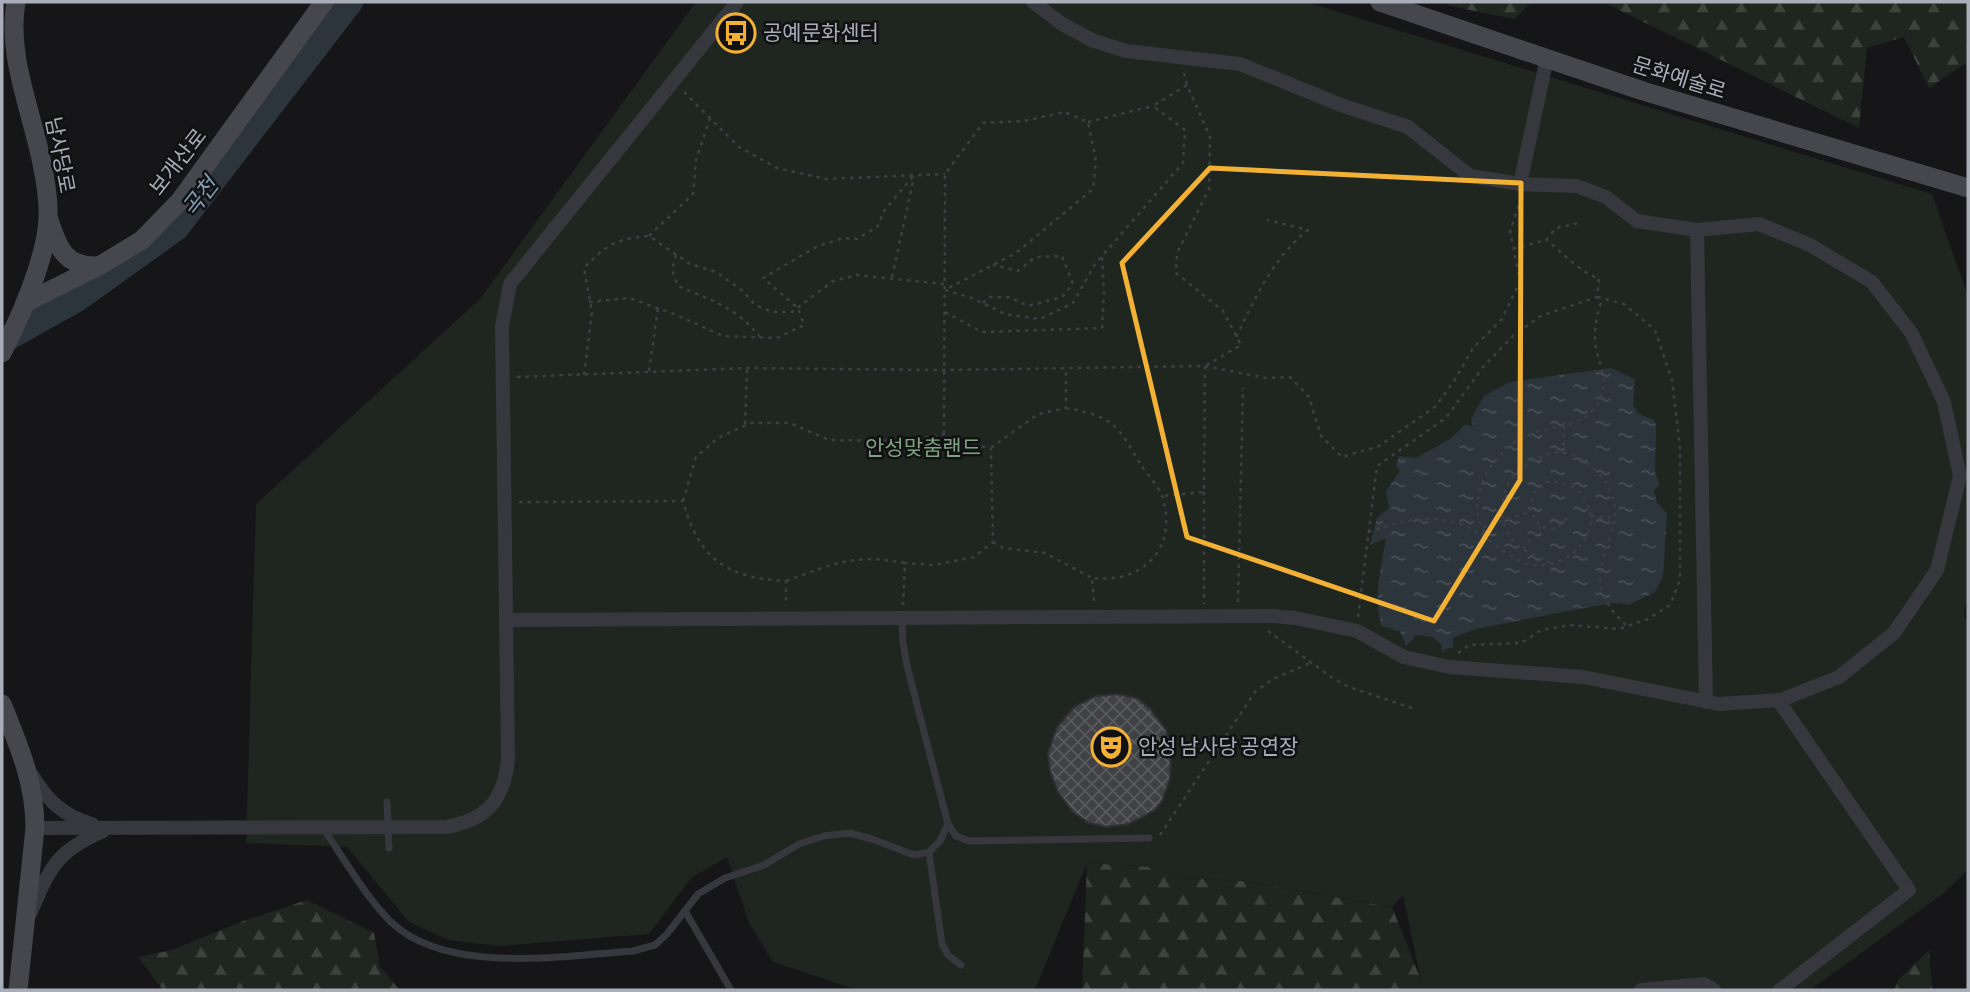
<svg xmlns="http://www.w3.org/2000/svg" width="1970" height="992" font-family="'Asap Condensed','Noto Sans KR',sans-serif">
<defs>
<pattern id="forest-firs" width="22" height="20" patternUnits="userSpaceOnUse" patternTransform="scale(1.75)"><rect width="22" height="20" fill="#1e261f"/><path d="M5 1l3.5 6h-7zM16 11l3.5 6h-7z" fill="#3c433d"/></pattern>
<pattern id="water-ripples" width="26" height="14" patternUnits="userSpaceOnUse" patternTransform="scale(1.75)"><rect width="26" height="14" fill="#2c353c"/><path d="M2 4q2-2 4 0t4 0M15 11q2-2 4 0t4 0" fill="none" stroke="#485056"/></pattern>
<pattern id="building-cross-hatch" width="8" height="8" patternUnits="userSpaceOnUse" patternTransform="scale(1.75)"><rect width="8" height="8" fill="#404145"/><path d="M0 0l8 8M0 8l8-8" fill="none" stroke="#595a5e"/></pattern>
</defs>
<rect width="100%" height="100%" fill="#161618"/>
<g fill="url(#forest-firs)">
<polygon points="1439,2 1547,2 1529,4 1515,19 1460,8"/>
<polygon points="1603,2 1968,2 1968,62 1929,88 1904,37 1867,48 1859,128"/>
<polygon points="1087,863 1154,867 1181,878 1242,881 1392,907 1425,990 1082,990"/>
<polygon points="307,900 374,933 380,967 400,990 163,990 138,957 172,950 243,921"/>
<polygon points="1929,950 1932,990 1894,990 1898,980"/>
</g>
<polygon fill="#1e261f" points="696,2 1306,2 1932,194 1968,296 1968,596 1964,615 1968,623 1968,870 1944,893 1810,990 1423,990 1403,895 1392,907 1242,881 1181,878 1153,867 1087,863 1035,990 857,990 773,962 749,923 727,857 691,878 649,934 499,946 449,940 409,922 347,847 246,843 256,504 480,299"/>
<path fill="url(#water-ripples)" d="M1611,368l24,11 -2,26 6,9 15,6 2,5 -1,48 5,11 -6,7 3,12 10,10 -4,64 -8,15 -27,13 -9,-2 -19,2 -125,24 -22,9v9l-8,2 -3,4v-8l-9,-8 -19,-2 -1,4 -7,7 -6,-15 -18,-5c-10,-27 0,-61 4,-88l-16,7 7,-27 12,-10 -3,-17 14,-20 -4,-5 3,-10 17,2 34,-19 15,-14 8,2 -2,-8 13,-23 26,-14z"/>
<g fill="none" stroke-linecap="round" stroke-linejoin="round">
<polyline stroke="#2c353c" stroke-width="26" points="2,341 77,299 176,228 350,2"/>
</g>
<polygon fill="url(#building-cross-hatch)" stroke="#303034" stroke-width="2" points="1119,694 1139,699 1151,710 1166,730 1171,751 1170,779 1162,801 1155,810 1129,824 1107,827 1089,823 1073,812 1058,792 1050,771 1048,753 1057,727 1074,707 1096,696"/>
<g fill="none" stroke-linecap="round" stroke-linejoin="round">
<g stroke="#3d3f44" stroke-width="2.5" stroke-dasharray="3.5 5" stroke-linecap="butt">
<polyline points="1184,73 1187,85 1210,137 1209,189 1177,253 1176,273 1223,311 1241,345 1205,366"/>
<polyline points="684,92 739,147 777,168 826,179 945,174"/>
<polyline points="1088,122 1153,106"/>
<polyline points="649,236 693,194 696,160 710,118"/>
<polyline points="1513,249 1546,240 1556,228 1579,223"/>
<path d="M676,255l-4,15 6,16c35,15 58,21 83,52"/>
<polyline points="892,277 914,177"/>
<polyline points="945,290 972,298 1005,314 1040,319 1073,303 1095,264 1183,163 1185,130 1153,106 1187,85"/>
<polyline points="589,302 629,298 674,314 723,336 777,338 804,325 798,308 763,278 816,247 843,238 857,239 878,226 884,211 915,174"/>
<polyline points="983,303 989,297 1009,297 1028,306 1062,297 1073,284 1062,256 1035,257 1018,271 993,265"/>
<polyline points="945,312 982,332 1102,328 1104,294 1102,257"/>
<path d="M1236,337c20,-40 36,-78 72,-107l-41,-10"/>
<polyline points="1205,366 1266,378 1290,377 1309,397 1321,436 1342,457 1379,446 1436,406 1456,378 1473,348 1502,319 1520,281 1510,231 1521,199"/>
<polyline points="649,371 658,308"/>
<path d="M584,375l8,-63 -8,-44c23,-24 32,-29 65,-32l41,28 26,8 27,19 12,14 17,7h20l41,-31 24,-6 87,9"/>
<polyline points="517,377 747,368 944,370 1205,366 1204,492 1163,496"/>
<path d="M1066,408c16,3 33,6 46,16 12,10 20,27 28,39 7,12 20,24 23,36 14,50 -20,85 -71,79l2,24"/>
<polyline points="745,424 747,368"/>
<polyline points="944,434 945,174 983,123 1024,121 1064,112 1088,122 1096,161 1093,189 1016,253 945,290"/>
<polyline points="991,448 1038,414 1066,408 1066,369"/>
<polyline points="1563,454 1564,427"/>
<polyline points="1204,492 1204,604"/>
<polyline points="683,501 696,457 718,438 750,423 790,423 829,440 908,441 944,434 959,442 991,448 993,542 974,557 934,565 905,563"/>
<path d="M519,502l164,-1c16,58 43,77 103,80v25"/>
<polyline points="1591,516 1613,518"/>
<polyline points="1483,527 1530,512"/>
<path d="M1368,532c29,-9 55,-18 85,-10 26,6 45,29 69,40 33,14 81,-20 66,-56 -8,-19 -22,-25 -42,-24l-13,12 -2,18 9,15 16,2 14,-14"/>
<path d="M1488,540c-3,-8 -9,-17 -10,-25 -4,-33 19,-65 48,-79 27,-13 64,-5 76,-42 6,-19 -6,-35 -7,-53 -1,-15 3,-29 7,-43"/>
<polyline points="993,542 1003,548 1045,553 1092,578"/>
<polyline points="1523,549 1540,527"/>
<path d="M1550,563c-14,-7 -31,-13 -40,-26 -15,-23 -8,-56 15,-71 6,-5 16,-10 24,-12 31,-9 64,26 66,55 1,20 -14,46 -15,68 0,21 13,36 27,49"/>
<path d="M786,581c46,-17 69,-28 119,-18l-2,42"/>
<polyline points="1238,602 1243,388"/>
<path d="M1358,617l19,-151 69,-48 38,-52 30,-31 27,-19 56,-19 2,-19c-16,-3 -38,-27 -53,-38"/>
<polyline points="1268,631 1331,677 1349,687 1415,709"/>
<polyline points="1458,653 1469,645 1521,643 1541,630 1570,625 1619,629 1648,619 1670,605 1680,580 1680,448 1672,380 1655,330 1624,304 1597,297"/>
<polyline points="1160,835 1255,692 1273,679 1310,663"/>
</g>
<g stroke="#37383d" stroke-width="7">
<polyline points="902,618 903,642 907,666 948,824 956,836 969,841 1149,838"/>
<polyline points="387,802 389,848"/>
<path d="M322,827c22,31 42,68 69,95 55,53 171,34 242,29l22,-6 12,-11 31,-40 27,-16 39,-13 35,-21 25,-8 26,-3 22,6 42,16 15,-3 11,-11 8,-17"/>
<polyline points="929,852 942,944 948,955 961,965"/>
<polyline points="685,911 731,990"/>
</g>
<g stroke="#37383d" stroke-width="14">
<polyline points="1520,184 1547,58"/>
<polyline points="1697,230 1706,702"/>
<polyline points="507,620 1273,616 1295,618 1357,631 1404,657 1449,667 1583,677 1719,704 1781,700 1839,677 1894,633 1937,570 1960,476 1944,402 1912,334 1872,282 1810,245 1759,224 1697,230 1637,221 1606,197 1577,186 1520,184 1470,176 1408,127 1341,105 1240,64 1126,51 1094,41 1062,24 1033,2"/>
<polyline points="1778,700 1909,890 1780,990"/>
<path d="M32,775c15,25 31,41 60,49"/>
<path d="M35,828l411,-1c41,-7 58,-27 62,-68l-6,-433 8,-42 227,-282"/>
<path d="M30,914c20,-46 25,-62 73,-83"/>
<polyline points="1641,990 1704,984 1714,990"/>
</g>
<g stroke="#45474d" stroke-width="19">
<polyline points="1380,2 1643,91 1968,188"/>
<path d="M49,220c9,28 16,47 49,46"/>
<polyline points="25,303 99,266 142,240 179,202 324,2"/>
<path d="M2,353c18,-35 45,-96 46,-136 1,-22 -6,-57 -12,-79 -11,-44 -28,-90 -20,-136"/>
<path d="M2,704c17,42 33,79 33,124l-17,162"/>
</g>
</g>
<path fill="none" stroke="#f2b134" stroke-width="5" stroke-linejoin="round" d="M1210,168l311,15 -1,297 -86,141 -247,-84 -65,-274z"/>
<defs>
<g id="bus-ring" transform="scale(2.0125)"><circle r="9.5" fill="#111113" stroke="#f2b134" stroke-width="1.5"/><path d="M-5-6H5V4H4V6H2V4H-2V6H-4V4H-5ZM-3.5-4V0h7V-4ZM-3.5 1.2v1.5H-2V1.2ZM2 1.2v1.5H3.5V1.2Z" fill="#f2b134"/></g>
<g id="theatre-ring" transform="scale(2.0125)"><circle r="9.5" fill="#111113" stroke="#f2b134" stroke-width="1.5"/><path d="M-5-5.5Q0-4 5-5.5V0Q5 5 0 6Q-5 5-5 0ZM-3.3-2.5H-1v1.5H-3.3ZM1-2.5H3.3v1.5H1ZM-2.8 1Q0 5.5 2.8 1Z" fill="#f2b134"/></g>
</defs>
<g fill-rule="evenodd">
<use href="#bus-ring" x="736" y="33"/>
<use href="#theatre-ring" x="1111" y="747"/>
</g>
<g text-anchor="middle" stroke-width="5" stroke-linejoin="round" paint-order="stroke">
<g font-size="21" fill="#a8adb8" stroke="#111113" text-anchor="start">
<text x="763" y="40">공예문화센터</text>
<text x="1138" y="754">안성 남사당 공연장</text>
</g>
<g font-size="21" fill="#a8adb8" stroke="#111113">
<text transform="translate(1679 78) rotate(17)" y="7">문화예술로</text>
<text transform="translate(60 155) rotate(79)" y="7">남사당로</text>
<text transform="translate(178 162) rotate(-52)" y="7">보개산로</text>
</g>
<g font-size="21" fill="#7fa381" stroke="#111113">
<text x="923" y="455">안성맞춤랜드</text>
</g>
<g font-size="23" font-style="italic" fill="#7f9bb3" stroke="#111113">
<text transform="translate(200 197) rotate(-52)" y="8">곡천</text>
</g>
</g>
<rect width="1970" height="992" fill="none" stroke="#a8adb8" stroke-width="7"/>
</svg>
